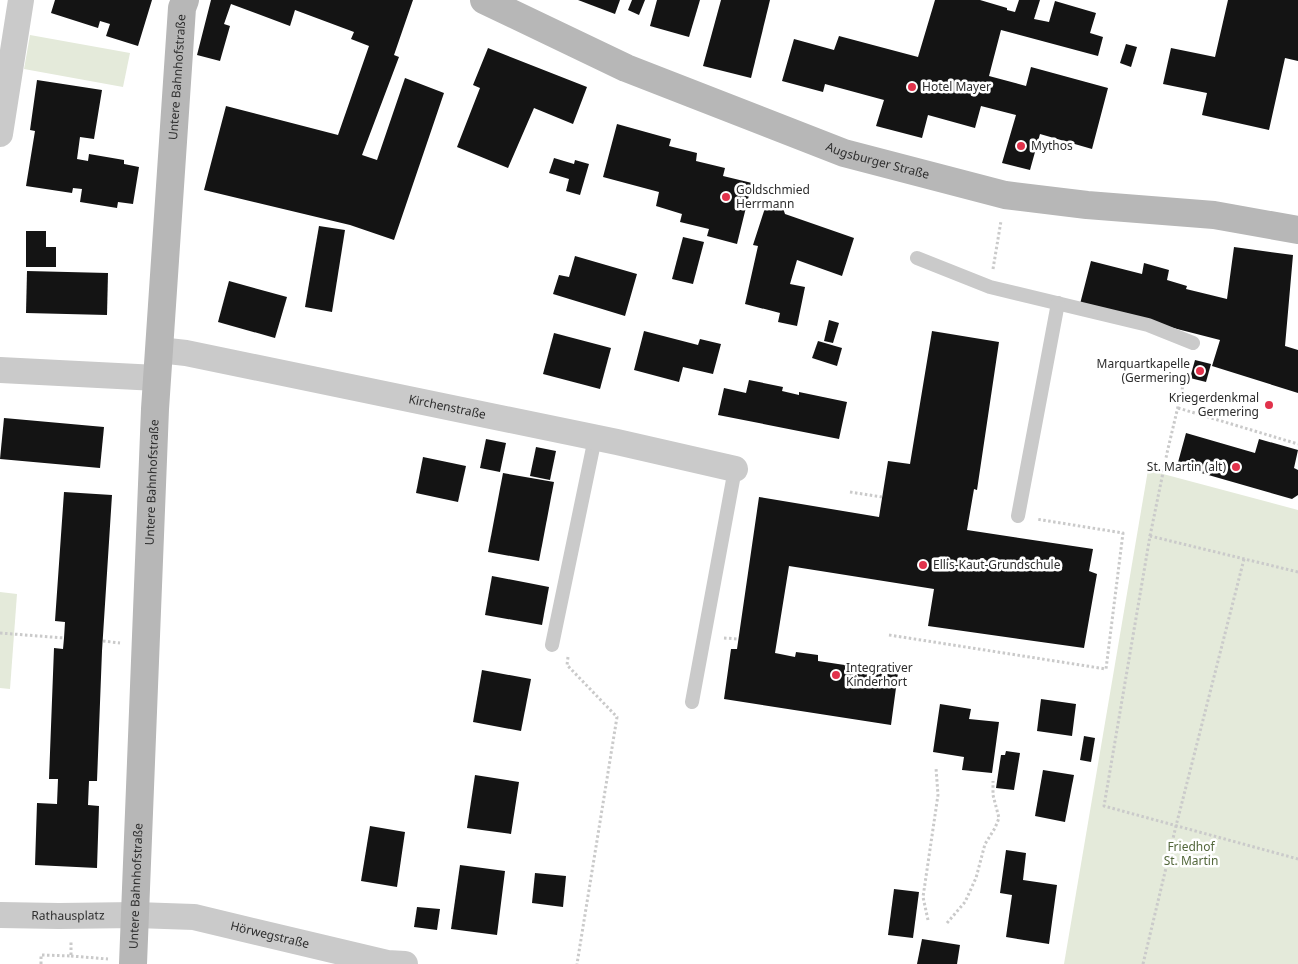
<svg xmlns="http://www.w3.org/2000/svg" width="1298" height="964" font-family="'Noto Sans',sans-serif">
<rect width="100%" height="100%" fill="#fff"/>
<g fill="#e4eada">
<polygon points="30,35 130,53 123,87 24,69"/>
<polygon points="1148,470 1298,510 1298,964 1064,964"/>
<polygon points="0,592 17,594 10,689 0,688"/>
</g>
<g fill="#141414">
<polygon points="55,0 152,0 138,46 106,36 110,24 100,21 98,28 51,13"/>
<polygon points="211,0 413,0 394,55 399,57 362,155 377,160 405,78 444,93 394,240 350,225 204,190 226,106 338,135 369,46 351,39 354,32 295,10 290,26 231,4 224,24 230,26 220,61 197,55"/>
<polygon points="578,0 620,0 615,14"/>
<polygon points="632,0 645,0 639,15 628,10"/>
<polygon points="657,0 700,0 689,37 650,26"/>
<polygon points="721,0 770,0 751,78 703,66"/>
<polygon points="935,0 980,0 1007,8 1007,10 1015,12 1019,0 1040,0 1034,19 1049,22 1055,1 1096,13 1090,33 1103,37 1098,56 1001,30 989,76 1026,86 1031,67 1108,88 1092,149 1040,134 1030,170 1002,163 1016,115 981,106 975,128 928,115 922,138 876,126 884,100 825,84 823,92 782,81 794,39 834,50 839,36 918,57"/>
<polygon points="1228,0 1298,0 1298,61 1285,58 1269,130 1202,115 1207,93 1163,84 1171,48 1215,57"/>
<polygon points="1126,44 1137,47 1131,67 1120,63"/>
<polygon points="488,48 587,87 573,124 534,108 508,168 457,147 480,88 473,85"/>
<polygon points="37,80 102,90 94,139 80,137 77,159 88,161 89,154 124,160 124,164 139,167 133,204 118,202 117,208 80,202 82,189 73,188 72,193 26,186 35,131 30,130"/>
<polygon points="617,124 671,139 669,146 697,153 696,161 725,168 723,176 752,183 737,244 707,236 709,229 680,222 682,214 656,206 659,192 603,177"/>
<polygon points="554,158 574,164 575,160 589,164 580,195 566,191 569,179 549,173"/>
<polygon points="774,205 783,208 785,214 854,238 842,276 797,260 790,284 805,287 797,326 778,322 780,313 745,304 758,246 753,245 765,208 769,209"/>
<polygon points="319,226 345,230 332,312 305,307"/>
<polygon points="26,231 46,231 46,247 56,247 56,267 26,267"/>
<polygon points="683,237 704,242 693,284 672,279"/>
<polygon points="1234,247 1293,255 1285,346 1298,350 1298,393 1212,366 1220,340 1080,304 1091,261 1142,274 1144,263 1169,270 1167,280 1187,286 1186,289 1227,299"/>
<polygon points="575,256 637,274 625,316 553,294 559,275 569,277"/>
<polygon points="27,271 108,273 107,315 26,313"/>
<polygon points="229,281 287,297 275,338 218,322"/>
<polygon points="829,320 839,323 833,343 824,341"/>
<polygon points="644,331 698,345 700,339 721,344 713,374 683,367 679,382 634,370"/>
<polygon points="932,331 999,342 977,490 974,489 967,530 1093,549 1089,571 1097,574 1084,648 928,626 934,589 789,566 775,653 795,657 796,652 818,655 818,661 898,673 891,725 724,699 731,649 737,649 759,497 879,517 888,461 910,464"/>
<polygon points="554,333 611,348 600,389 543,374"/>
<polygon points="818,341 842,348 837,366 812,358"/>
<polygon points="1195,360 1211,364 1206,382 1190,378"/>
<polygon points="749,380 783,387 782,391 799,395 799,392 847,402 839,439 718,415 724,388 746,393"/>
<polygon points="4,418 104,427 100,468 0,459"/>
<polygon points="1186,433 1255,453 1259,439 1298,450 1294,468 1298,470 1298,495 1292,499 1177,466"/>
<polygon points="486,439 506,443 500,472 480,468"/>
<polygon points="536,447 556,451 550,480 530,476"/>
<polygon points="423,457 466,466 458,502 416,493"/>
<polygon points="503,473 554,482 539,561 488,552"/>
<polygon points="64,492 112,495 102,651 97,781 89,781 88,805 99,806 97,868 35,865 37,803 57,804 58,779 49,779 54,648 63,649 64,638 65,622 55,621"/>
<polygon points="492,576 549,587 542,625 485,615"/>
<polygon points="482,670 531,679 521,731 473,722"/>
<polygon points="1041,699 1076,704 1072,736 1037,731"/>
<polygon points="940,704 971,709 969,719 999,722 992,773 962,770 964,757 933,752"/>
<polygon points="1084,736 1095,738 1091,762 1080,760"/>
<polygon points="1006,751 1020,753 1014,790 996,788 1001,755 1005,755"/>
<polygon points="1043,770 1074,775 1065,822 1035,816"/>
<polygon points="475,775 519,782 511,834 467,828"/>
<polygon points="370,826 405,832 397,887 361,881"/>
<polygon points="1006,850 1026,853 1023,880 1057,885 1049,944 1006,937 1012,895 1000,893"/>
<polygon points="460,865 505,871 497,935 451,929"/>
<polygon points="535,873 566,876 563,907 532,903"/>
<polygon points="894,889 919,892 913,938 888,935"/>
<polygon points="417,907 440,909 437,930 414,927"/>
<polygon points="922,939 960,945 957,964 917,964"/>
</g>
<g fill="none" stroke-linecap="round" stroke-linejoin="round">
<g stroke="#cacaca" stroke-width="3" stroke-dasharray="2.5 2.5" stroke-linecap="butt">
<polyline points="993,269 1001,221"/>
<polyline points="1178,408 1298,444"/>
<polyline points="850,492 882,497"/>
<polyline points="1150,536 1167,453 1189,360"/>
<polyline points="1298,572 1150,536 1104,806 1298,859"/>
<polyline points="0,633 64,638"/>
<polyline points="889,635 1106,669 1123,533 1036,519"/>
<polyline points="724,638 738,639"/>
<polyline points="103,641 120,643"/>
<polyline points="568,657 567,665 617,717 577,964"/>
<polyline points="928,920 923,897 938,795 936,768"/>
<polyline points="947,923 965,902 976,878 985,844 995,828 999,818 993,795 993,781"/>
<polyline points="71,956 108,959"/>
<polyline points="41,964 41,955 71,956 71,942"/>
<polyline points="1143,964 1176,826 1244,559"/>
</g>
<g stroke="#cacaca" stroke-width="14">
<polyline points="917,258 990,287 1148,325 1193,343"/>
<polyline points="1018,516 1058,303"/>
<polyline points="552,645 595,438"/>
<polyline points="692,702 735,469"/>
</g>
<g stroke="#cacaca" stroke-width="26">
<polyline points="0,134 21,0"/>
<path id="s1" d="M159,350l27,3 431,89 118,27"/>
<polyline points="0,370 157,378"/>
<path id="s2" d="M0,915l59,1 77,-1 58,2 193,46 18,1"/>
</g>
<g stroke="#b7b7b7" stroke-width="28">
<path id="s3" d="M484,0l142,68 218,85 161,42 82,10 127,10 84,15"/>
<path id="s4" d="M133,964l22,-555 27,-401 3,-8"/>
</g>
</g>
<g fill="#e1324b" stroke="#fff" stroke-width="2">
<circle cx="912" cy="87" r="5"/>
<circle cx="1021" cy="146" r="5"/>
<circle cx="726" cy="197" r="5"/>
<circle cx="1200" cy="371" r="5"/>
<circle cx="1269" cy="405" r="5"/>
<circle cx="1236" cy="467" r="5"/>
<circle cx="923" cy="565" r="5"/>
<circle cx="836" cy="675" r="5"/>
</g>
<g text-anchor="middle" stroke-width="5" stroke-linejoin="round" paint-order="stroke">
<g font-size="12" fill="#2d2d2d" stroke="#fff">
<text dy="4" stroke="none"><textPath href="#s4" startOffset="888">Untere Bahnhofstraße</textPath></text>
<text dy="4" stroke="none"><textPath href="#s3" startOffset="426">Augsburger Straße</textPath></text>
<text dy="4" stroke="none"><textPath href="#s1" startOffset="294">Kirchenstraße</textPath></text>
<text dy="4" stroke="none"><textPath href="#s4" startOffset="482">Untere Bahnhofstraße</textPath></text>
<text dy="4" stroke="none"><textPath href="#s4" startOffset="78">Untere Bahnhofstraße</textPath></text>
<text dy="4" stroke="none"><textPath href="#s2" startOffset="68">Rathausplatz</textPath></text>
<text dy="4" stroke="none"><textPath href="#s2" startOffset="272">Hörwegstraße</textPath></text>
</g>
<g font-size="12" fill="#2d2d2d" stroke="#fff" text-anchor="start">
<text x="922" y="91">Hotel Mayer</text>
<text x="1031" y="150">Mythos</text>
<text x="736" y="194">Goldschmied<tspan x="736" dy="14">Herrmann</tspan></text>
<text x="1190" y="368" text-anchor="end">Marquartkapelle<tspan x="1190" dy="14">(Germering)</tspan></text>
<text x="1259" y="402" text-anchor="end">Kriegerdenkmal<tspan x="1259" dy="14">Germering</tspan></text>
<text x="1226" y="471" text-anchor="end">St. Martin (alt)</text>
<text x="933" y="569">Ellis-Kaut-Grundschule</text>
<text x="846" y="672">Integrativer<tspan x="846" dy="14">Kinderhort</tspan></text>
</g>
<g font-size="12" fill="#53673b" stroke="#fff">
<text x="1191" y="851">Friedhof<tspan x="1191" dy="14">St. Martin</tspan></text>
</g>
</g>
</svg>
